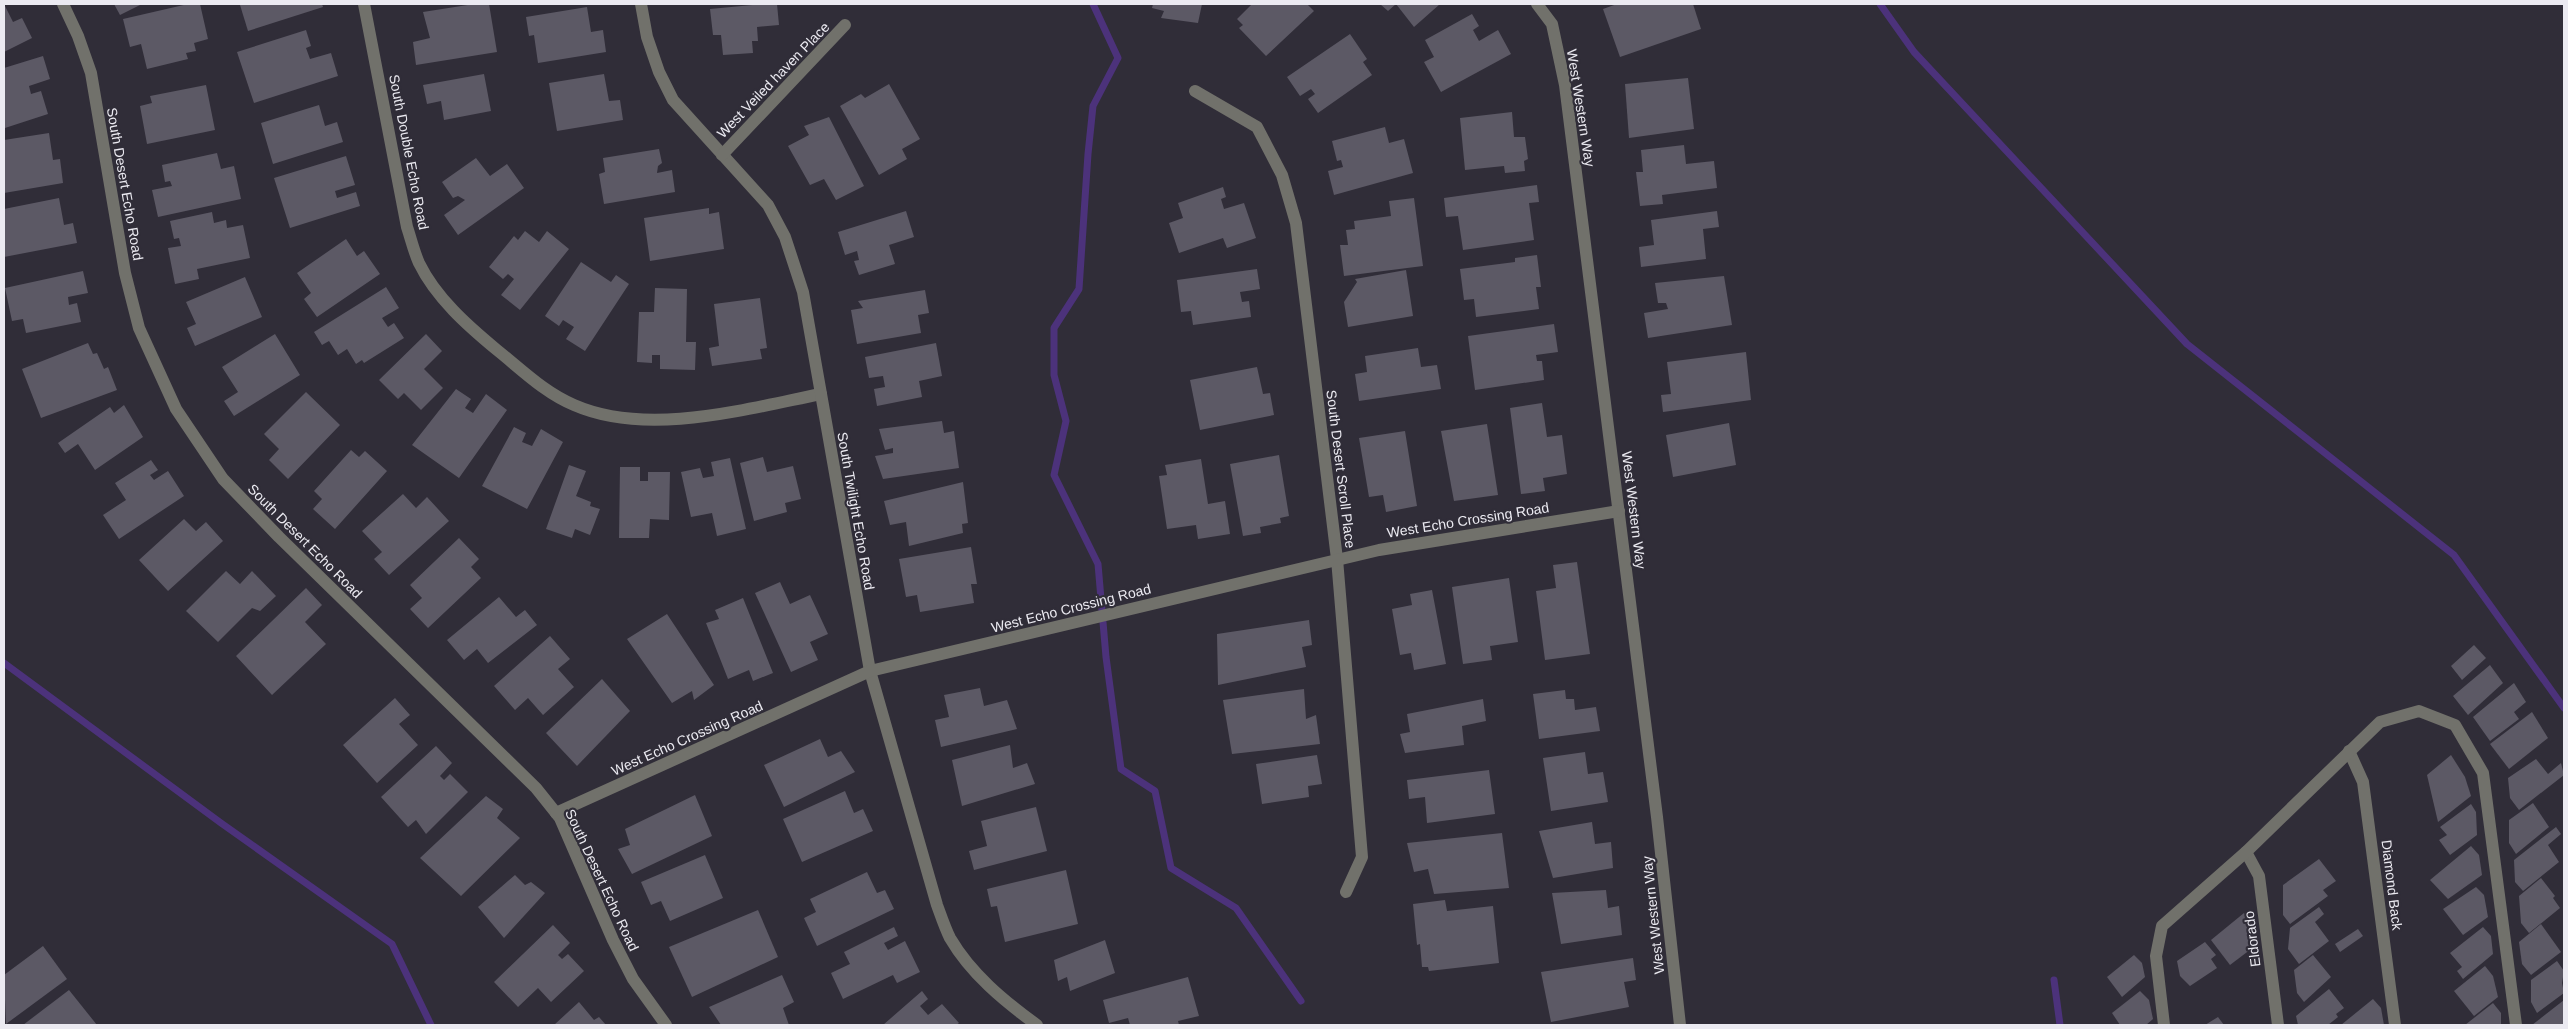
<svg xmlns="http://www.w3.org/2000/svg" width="2568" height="1029" font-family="Arial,sans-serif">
<rect width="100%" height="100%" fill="#302d38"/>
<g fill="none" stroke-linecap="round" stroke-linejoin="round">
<g stroke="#4c327b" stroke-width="7">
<polyline points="1093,4 1118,58 1093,106 1088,154 1079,289 1054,328 1054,375 1066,421 1054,475 1098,564 1106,657 1121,769 1155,791 1171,868 1236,908 1301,1001"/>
<polyline points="1880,4 1914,52 2187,344 2454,555 2564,708"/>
<polyline points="4,663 221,823 392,944 431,1025"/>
<polyline points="2054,980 2060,1025"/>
</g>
</g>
<g fill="#5c5965">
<polygon points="4,4 13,22 22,18 32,38 4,52"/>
<polygon points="114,4 142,4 120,15"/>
<polygon points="188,4 200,4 208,39 194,43 196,51 186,53 188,59 147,69 141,44 130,47 123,19"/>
<polygon points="245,4 322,4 323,7 248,31 240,5"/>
<polygon points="474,4 489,4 497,52 416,65 413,42 430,38 423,12"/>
<polygon points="763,4 777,4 779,25 757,27 758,41 752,41 753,53 723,55 721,35 713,35 710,9"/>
<polygon points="1153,4 1202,4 1198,23 1161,18 1164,11 1152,8"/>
<polygon points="1252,4 1307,4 1314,11 1266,56 1239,28 1243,25 1237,19"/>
<polygon points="1380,4 1396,4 1388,11"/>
<polygon points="1396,4 1440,4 1414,27"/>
<polygon points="1617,4 1693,4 1701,29 1620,57 1603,9"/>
<polygon points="587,7 591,32 603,30 606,52 538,63 534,35 529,36 526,17"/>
<polygon points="1472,14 1479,26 1473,30 1479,41 1498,30 1511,54 1441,92 1424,62 1434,57 1425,40"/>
<polygon points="306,30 311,46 306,48 310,59 331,53 338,76 254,103 237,52"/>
<polygon points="1350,34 1367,59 1363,62 1372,75 1318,113 1308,99 1315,94 1311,89 1300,96 1287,77"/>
<polygon points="43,56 50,79 29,86 31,94 41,91 48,114 5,128 4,68"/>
<polygon points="484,74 491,111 444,120 441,101 427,104 423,85"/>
<polygon points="604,74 609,101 620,100 623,120 557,131 549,83"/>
<polygon points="1688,78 1694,129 1629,138 1625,84"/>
<polygon points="889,84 920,139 902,149 907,159 879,175 840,106 861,94 865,98"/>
<polygon points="206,85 215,130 147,144 140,106 152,103 150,96"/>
<polygon points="319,105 325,126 337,122 343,142 273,164 261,123"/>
<polygon points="1512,112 1514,137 1525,137 1528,159 1524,161 1525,171 1505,173 1504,166 1465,170 1460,118"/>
<polygon points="829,117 864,186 836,200 824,179 810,185 788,146 809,135 804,126"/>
<polygon points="1385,127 1389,143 1404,139 1413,173 1334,195 1328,171 1343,167 1341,160 1337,161 1332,141"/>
<polygon points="49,133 53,160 60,159 63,183 4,193 4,140"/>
<polygon points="1684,145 1686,164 1714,161 1717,188 1662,195 1663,204 1640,206 1636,172 1643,172 1641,150"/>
<polygon points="659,149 662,163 658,166 657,173 672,170 675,192 604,204 599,174 605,172 603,158"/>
<polygon points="217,153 221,169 234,166 241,199 158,217 152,190 172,186 170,181 165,182 162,165"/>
<polygon points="346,156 355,185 335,191 337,198 356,192 360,206 290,228 274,178"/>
<polygon points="476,158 490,176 507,164 524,188 458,235 444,215 465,200 458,196 453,198 442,182"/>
<polygon points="1537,185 1539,202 1529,203 1534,240 1463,250 1458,216 1446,217 1444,198"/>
<polygon points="1223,187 1226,197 1221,199 1224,209 1244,203 1256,238 1227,248 1223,238 1179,253 1169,223 1183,218 1178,203"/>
<polygon points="59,198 64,225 73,223 77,243 4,257 4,209"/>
<polygon points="1414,198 1423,266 1344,276 1340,245 1348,245 1346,230 1355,229 1354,221 1391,216 1389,201"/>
<polygon points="709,208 709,214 719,212 724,249 650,261 644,218"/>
<polygon points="906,211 914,237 889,245 895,264 859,275 854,261 859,260 857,251 845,255 838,232"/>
<polygon points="1717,211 1719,227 1703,229 1706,259 1641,267 1639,247 1654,245 1651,220"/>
<polygon points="212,212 214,223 226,220 227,228 243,225 250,258 197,269 199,279 175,284 168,248 181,246 179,238 174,239 170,221"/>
<polygon points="525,231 539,242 547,231 569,249 520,310 501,295 514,279 508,274 503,279 489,267 514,236 518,240"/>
<polygon points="346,239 357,256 364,251 380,274 317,317 304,299 311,293 297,273"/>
<polygon points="1537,255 1541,287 1536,287 1539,309 1476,317 1474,299 1464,300 1460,269 1515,262 1515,258"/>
<polygon points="581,262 611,282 616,275 629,284 585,351 566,339 574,327 563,320 559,326 545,316"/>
<polygon points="1257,269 1260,289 1240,292 1242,302 1249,301 1251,317 1193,325 1191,311 1181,312 1177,280"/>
<polygon points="1406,270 1413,316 1348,327 1344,302 1357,282 1355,279"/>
<polygon points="83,271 88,293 68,297 69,305 77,303 81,322 26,333 23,319 12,321 5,288"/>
<polygon points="1724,276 1732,325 1648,338 1644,313 1668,309 1666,303 1658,303 1655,283"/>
<polygon points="245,277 262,317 195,346 187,328 196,324 186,302"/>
<polygon points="386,287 399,308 382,318 388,327 394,323 404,338 364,363 362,360 356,364 347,349 338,355 329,341 322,345 314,332"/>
<polygon points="655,288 687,289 686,342 696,342 695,370 660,369 660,355 652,355 652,363 637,362 639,312 654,312"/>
<polygon points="925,290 929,313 918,315 921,333 857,344 851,310 863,308 858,301"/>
<polygon points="760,298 767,348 760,349 762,359 712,366 709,348 719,346 714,304"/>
<polygon points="1554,324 1558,352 1536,355 1537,361 1542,361 1544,380 1475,390 1468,336"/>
<polygon points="275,334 300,375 234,416 224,401 238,392 222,367"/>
<polygon points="426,334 442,351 424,369 443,388 421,410 404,393 398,399 379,380"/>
<polygon points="88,343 93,354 97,353 104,369 108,367 117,390 41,418 22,369"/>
<polygon points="936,343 942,376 919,381 922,397 877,406 874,389 885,387 883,376 869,378 865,357"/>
<polygon points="1418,348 1421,367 1437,365 1441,389 1359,401 1355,374 1367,372 1365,356"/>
<polygon points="1746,352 1751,400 1663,412 1661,395 1671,394 1667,362"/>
<polygon points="1257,367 1263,394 1270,393 1274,415 1200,430 1190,380"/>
<polygon points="456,389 471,399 465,408 473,413 486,394 507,410 459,478 412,445"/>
<polygon points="306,392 340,425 288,479 269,460 279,449 264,434"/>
<polygon points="1542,403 1547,437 1562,435 1567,474 1543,478 1545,491 1521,494 1510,408"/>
<polygon points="124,405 143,437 95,470 78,444 65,453 58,443 110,407 114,413"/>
<polygon points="942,421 944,433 954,431 959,468 883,479 875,456 893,453 893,448 885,450 879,429"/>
<polygon points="1729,423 1736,465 1673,477 1666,435"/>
<polygon points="1487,424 1498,495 1454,501 1441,431"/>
<polygon points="514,427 526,433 522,442 532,446 541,429 563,442 527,509 482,486"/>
<polygon points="1405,431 1417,506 1386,512 1383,495 1369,497 1359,438"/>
<polygon points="351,450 359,457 365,451 387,471 335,529 313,509 322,499 314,491"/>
<polygon points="1279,455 1289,516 1280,518 1281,523 1260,527 1261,533 1243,536 1230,464"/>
<polygon points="763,457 767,472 793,466 801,499 785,503 787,512 754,521 740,463"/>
<polygon points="730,458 746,529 717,536 712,513 691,517 681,472 700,468 703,478 714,476 711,462"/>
<polygon points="1201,459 1208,504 1225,501 1230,534 1198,539 1196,525 1167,529 1159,476 1167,475 1165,465"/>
<polygon points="151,460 158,470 150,475 154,480 168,471 184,496 119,539 103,515 126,500 115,483"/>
<polygon points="569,465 586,471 576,496 591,502 590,506 600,509 590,535 575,529 572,538 546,529"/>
<polygon points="620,467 640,467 640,481 648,481 648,472 670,472 669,520 650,519 649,538 619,538"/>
<polygon points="963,482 968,523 962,524 963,533 909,546 906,522 890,525 884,501"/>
<polygon points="403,494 416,508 427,497 449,521 389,575 374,559 382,552 362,531"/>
<polygon points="184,519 196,531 206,522 223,541 168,591 139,560"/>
<polygon points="459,538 479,559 471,567 481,578 428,628 410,609 422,598 410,585"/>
<polygon points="971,547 977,584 971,584 974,603 920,612 917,595 906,597 899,559"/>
<polygon points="1577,562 1590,654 1545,660 1536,591 1556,588 1553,565"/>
<polygon points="226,571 240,584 252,571 276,596 260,611 252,608 218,642 186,611"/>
<polygon points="1509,578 1518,642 1490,646 1492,660 1463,664 1452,587"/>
<polygon points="780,582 790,604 810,595 828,634 810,642 818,660 791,672 755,593"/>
<polygon points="306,588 322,605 305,622 326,644 272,695 236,656"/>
<polygon points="1432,590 1446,664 1414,670 1411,653 1400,655 1392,609 1412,605 1410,594"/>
<polygon points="499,597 516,617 525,610 537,625 488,663 477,649 464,660 447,640"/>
<polygon points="743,598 773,673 753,681 749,670 728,679 706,623 719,619 715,610"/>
<polygon points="667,614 714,685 694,700 692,691 672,703 627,639"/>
<polygon points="1309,620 1312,645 1302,647 1306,667 1218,685 1217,634"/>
<polygon points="550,636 570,659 558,669 574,687 543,715 528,698 515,710 494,686"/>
<polygon points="2474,645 2486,658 2462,680 2451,666"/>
<polygon points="2490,665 2503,683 2468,715 2453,696"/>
<polygon points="602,679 630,711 577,766 546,733"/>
<polygon points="2514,683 2526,702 2514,712 2519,719 2490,741 2473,717"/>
<polygon points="980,688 984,706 1007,700 1017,729 941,747 935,720 949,717 944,695"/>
<polygon points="1304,689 1306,719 1316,715 1320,744 1232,754 1223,700"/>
<polygon points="1565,690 1566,699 1574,699 1575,710 1596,707 1600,731 1539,739 1533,694"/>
<polygon points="395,698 410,715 399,724 418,745 377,783 343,745"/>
<polygon points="1483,699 1486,721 1462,726 1464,745 1405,753 1400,734 1410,732 1407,714"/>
<polygon points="2532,712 2548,738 2509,769 2490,744"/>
<polygon points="820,739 828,757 841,751 855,772 784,807 764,765"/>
<polygon points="1010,745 1013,768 1027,763 1035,784 962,806 952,760"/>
<polygon points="436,746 452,763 440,776 444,780 450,774 468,792 426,834 416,820 408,827 381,797"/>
<polygon points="1585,752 1588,774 1603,772 1608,802 1551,811 1543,758"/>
<polygon points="1317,755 1322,784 1308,786 1309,797 1262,804 1256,764"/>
<polygon points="2451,755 2465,777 2471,796 2438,822 2427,775"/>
<polygon points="2536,759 2548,774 2561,763 2564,775 2519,810 2510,798 2508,778"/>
<polygon points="1489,770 1495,814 1427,823 1425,797 1409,799 1407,780"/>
<polygon points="845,791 854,813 863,809 873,831 802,862 783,819"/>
<polygon points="695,795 712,836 632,874 618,849 630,845 625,829"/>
<polygon points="486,796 503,809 497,818 520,838 461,896 420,858"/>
<polygon points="2533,803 2549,827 2516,854 2509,843 2509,820"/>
<polygon points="2471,804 2476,812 2477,835 2450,855 2439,840 2447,835 2440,827"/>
<polygon points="1036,807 1047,851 974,870 969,851 987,846 981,821"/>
<polygon points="1592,822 1595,844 1611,842 1613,868 1553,878 1539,831"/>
<polygon points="2556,827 2561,834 2548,845 2559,862 2523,891 2515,882 2514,860"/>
<polygon points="1502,833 1509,888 1434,894 1428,869 1414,872 1407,843"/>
<polygon points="2471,846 2479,855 2482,875 2448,899 2430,880"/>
<polygon points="705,855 723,898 670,921 661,901 651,905 641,882"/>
<polygon points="2319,859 2336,881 2323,890 2328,896 2290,924 2283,915 2283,885"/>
<polygon points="1066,870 1078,924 1005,942 997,906 991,907 987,889"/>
<polygon points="867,872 877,893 885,890 894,909 817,946 804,918 816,912 810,899"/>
<polygon points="515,875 525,885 531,882 545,893 504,938 478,907"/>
<polygon points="2541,878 2555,896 2553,898 2560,908 2529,933 2521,923 2519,896"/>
<polygon points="2476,887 2484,895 2488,917 2463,935 2443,909"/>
<polygon points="1606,890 1608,908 1619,906 1622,935 1561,944 1552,893"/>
<polygon points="1445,900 1447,911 1493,906 1499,963 1429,971 1428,967 1422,967 1420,944 1417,945 1413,904"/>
<polygon points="2319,907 2324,914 2315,922 2329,941 2299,964 2288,949 2290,928"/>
<polygon points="758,910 778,957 692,997 669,947"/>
<polygon points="2244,913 2252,921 2259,943 2230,965 2211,940"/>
<polygon points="2541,924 2561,952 2531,975 2522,964 2519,942"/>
<polygon points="553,925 570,943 558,955 562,959 568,954 584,971 551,1002 538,988 518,1007 494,982"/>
<polygon points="894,927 898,936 884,943 888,950 905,941 920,972 897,983 893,975 843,999 831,973 850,964 844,952"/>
<polygon points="2483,927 2491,936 2493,954 2463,979 2457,971 2462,967 2450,953"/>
<polygon points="2358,929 2363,936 2340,952 2335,944"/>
<polygon points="1105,940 1115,973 1070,991 1067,977 1058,981 1054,960"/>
<polygon points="2205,942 2216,955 2211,959 2217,968 2190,986 2180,976 2177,961"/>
<polygon points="43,946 67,979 6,1024 4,975"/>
<polygon points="2134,955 2142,963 2145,977 2122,997 2107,977"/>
<polygon points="2313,955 2331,977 2304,1002 2297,993 2294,970"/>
<polygon points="1633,958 1636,980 1624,982 1629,1007 1551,1022 1541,972"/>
<polygon points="2557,961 2564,971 2562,983 2564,993 2537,1013 2531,1002 2531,980"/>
<polygon points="2485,966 2493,976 2498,997 2474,1016 2454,991"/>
<polygon points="782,975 794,1002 783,1008 789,1025 721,1025 709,1007"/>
<polygon points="1188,977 1199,1016 1178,1021 1179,1025 1130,1025 1128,1018 1109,1023 1103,1000"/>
<polygon points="2329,989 2344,1008 2336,1014 2338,1017 2328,1025 2298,1025 2296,1016"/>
<polygon points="69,990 97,1025 23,1025"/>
<polygon points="922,991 928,999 920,1006 928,1015 942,1004 959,1023 956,1025 883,1025"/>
<polygon points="2140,991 2149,1000 2153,1019 2146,1025 2120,1025 2112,1013"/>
<polygon points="2373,999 2381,1008 2384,1025 2341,1025"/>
<polygon points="2564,1000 2564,1025 2532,1025"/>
<polygon points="579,1002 594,1020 599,1017 606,1025 554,1025"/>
<polygon points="2493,1003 2501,1013 2501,1025 2465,1025"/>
<polygon points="2218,1017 2224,1025 2205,1025"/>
</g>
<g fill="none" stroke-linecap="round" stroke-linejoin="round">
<g stroke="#71716b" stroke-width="12">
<polyline points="63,4 78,36 91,73 125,273 139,328 176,409 223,479 279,537 536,788 560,818 613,940 633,979 666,1025"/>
<path d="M364,4l43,223c4,12 7,25 12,36 17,35 49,63 78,87 25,20 48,43 77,55 73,32 172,4 247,-11"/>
<path d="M641,4l6,33 12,35 14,28 95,105 17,32 18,55 67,379 67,234c4,11 8,23 13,33 21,36 54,63 87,87"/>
<polyline points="1537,4 1552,24 1565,85 1657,817 1680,1025"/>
<polyline points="1195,91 1257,127 1282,175 1296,223 1337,559 1362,857 1346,892"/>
<polyline points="722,155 845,25"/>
<polyline points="2349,751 2363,782 2395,1025"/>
<polyline points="556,813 870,671 1379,550 1619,511"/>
<polyline points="2246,852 2259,876 2278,1025"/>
<polyline points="2164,1025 2156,956 2162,926 2246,852 2380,722 2419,711 2455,725 2483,773 2516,1025"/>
</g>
</g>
<g text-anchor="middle" stroke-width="4.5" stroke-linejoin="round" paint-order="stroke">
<g font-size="14" fill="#ebeaf1" stroke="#302d38">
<text transform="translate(773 80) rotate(-46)" y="5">West Veiled haven Place</text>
<text transform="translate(1581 108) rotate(81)" y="5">West Western Way</text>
<text transform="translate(409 152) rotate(79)" y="5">South Double Echo Road</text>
<text transform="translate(125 184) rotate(80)" y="5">South Desert Echo Road</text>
<text transform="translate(1341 469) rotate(83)" y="5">South Desert Scroll Place</text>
<text transform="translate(1634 510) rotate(83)" y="5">West Western Way</text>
<text transform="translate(856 511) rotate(80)" y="5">South Twilight Echo Road</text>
<text transform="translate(1468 520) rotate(-9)" y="5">West Echo Crossing Road</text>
<text transform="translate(305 541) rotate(45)" y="5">South Desert Echo Road</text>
<text transform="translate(1071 608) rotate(-14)" y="5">West Echo Crossing Road</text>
<text transform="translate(687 738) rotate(-24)" y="5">West Echo Crossing Road</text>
<text transform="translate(602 880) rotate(65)" y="5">South Desert Echo Road</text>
<text transform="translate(2392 885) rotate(83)" y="5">Diamond Back</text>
<text transform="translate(1653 915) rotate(-96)" y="5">West Western Way</text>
<text transform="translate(2252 939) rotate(-97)" y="5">Eldorado</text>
</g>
</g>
<rect width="2568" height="1029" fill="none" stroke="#ebeaf1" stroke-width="10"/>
</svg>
